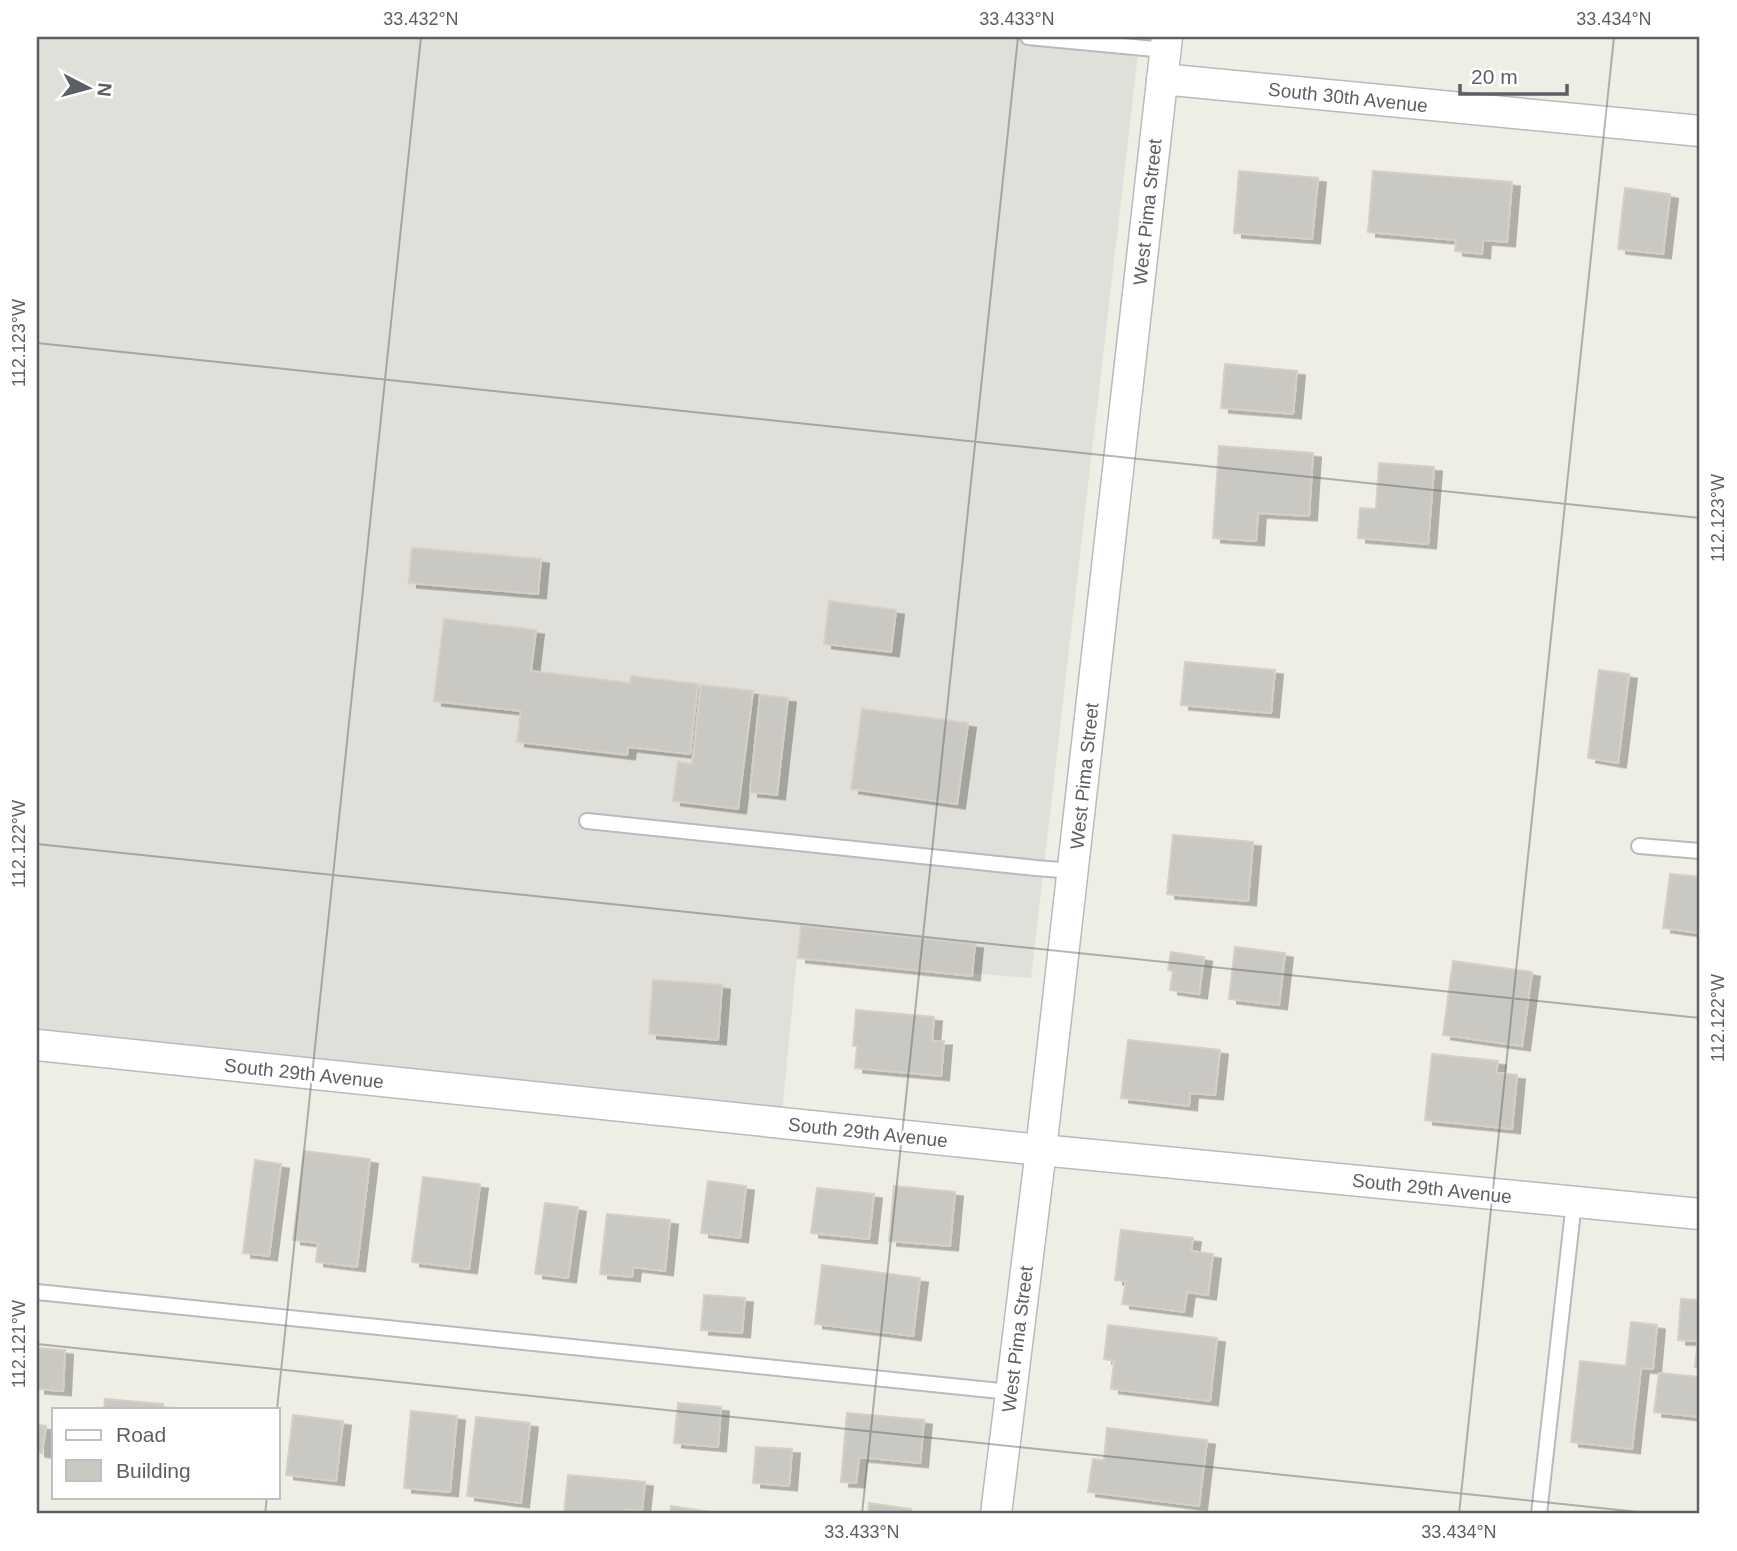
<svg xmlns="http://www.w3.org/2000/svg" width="1737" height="1551" font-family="Arial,sans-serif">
<defs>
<filter id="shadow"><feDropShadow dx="8" dy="4.5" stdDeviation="0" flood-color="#0004"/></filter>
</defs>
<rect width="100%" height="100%" fill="#efeee5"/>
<polygon fill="#e0dfd9" points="37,37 1140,37 1031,978 797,959 782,1112 37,1034"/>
<g fill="#cac8c2" stroke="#d4d0c3" stroke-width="2" filter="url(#shadow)">
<polygon points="1239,171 1318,178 1312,239 1234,233"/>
<polygon points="1373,171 1512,182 1507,242 1483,240 1482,254 1455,251 1456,240 1368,232"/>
<polygon points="1625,188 1670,194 1663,254 1618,249"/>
<polygon points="1225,364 1297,371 1293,414 1221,408"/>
<polygon points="1219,446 1313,453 1309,516 1258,513 1256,541 1213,538"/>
<polygon points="1379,463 1434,467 1428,544 1358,538 1360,508 1376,509"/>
<polygon points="412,548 541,559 538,594 409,583"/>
<polygon points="829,601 896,610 891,652 824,644"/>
<polygon points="444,619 536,630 531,671 630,683 631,676 698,684 690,754 628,747 627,755 517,742 521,711 434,701"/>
<polygon points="1185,662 1275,670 1271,713 1181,705"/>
<polygon points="1599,670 1629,674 1618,763 1588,758"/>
<polygon points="701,685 753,691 738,809 673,801 678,762 692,764"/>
<polygon points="760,695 788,698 777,795 750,792"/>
<polygon points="862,709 968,723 957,804 851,789"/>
<polygon points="1173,835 1253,842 1248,901 1167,894"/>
<polygon points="1670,874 1700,877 1700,933 1663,928"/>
<polygon points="801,926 975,944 972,976 798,958"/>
<polygon points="1235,947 1285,953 1279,1005 1229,999"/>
<polygon points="1171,952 1204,957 1199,994 1170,990 1173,971 1168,970"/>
<polygon points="1453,961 1532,972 1522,1046 1443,1035"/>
<polygon points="653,980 722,985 718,1040 649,1034"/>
<polygon points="856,1010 934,1017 932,1041 944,1041 941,1076 855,1068 857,1046 853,1046"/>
<polygon points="1128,1040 1220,1050 1215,1095 1190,1093 1189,1106 1121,1098"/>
<polygon points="1432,1054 1498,1061 1496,1073 1517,1075 1512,1129 1425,1120"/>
<polygon points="304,1151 370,1159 357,1267 316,1262 318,1243 293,1240"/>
<polygon points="255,1160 281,1164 269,1256 243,1253"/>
<polygon points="423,1177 480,1184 469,1269 412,1262"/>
<polygon points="708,1181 746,1186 740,1238 701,1233"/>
<polygon points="894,1186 955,1192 950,1246 889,1241"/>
<polygon points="817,1188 874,1194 869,1239 811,1233"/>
<polygon points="545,1203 578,1207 568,1278 535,1274"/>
<polygon points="607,1214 670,1220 665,1271 633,1267 632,1277 600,1274"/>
<polygon points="1121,1230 1193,1238 1191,1251 1213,1254 1208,1295 1187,1292 1184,1312 1122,1304 1126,1281 1115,1280"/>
<polygon points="822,1265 920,1278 913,1336 815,1324"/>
<polygon points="704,1295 745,1298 742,1333 701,1330"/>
<polygon points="1681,1299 1700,1300 1700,1367 1695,1367 1698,1341 1678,1340"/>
<polygon points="1631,1322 1657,1325 1653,1369 1641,1368 1632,1449 1571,1442 1580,1361 1626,1366"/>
<polygon points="1108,1325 1217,1338 1210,1401 1111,1389 1114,1361 1104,1359"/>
<polygon points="37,1348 65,1350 63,1391 37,1389"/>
<polygon points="1659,1373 1700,1377 1700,1417 1654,1412"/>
<polygon points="105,1399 163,1404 163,1409 104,1409"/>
<polygon points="678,1403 721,1407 718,1447 674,1443"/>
<polygon points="411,1411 457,1416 450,1492 404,1488"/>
<polygon points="847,1413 924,1420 920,1463 859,1457 856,1483 841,1482"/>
<polygon points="293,1415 343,1421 336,1481 286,1475"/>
<polygon points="476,1417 530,1423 521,1503 467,1496"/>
<polygon points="37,1425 46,1426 42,1453 37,1452"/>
<polygon points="1107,1428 1207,1440 1199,1506 1088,1492 1093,1459 1104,1460"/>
<polygon points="756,1447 792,1449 789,1486 753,1483"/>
<polygon points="568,1475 645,1482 642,1510 625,1509 624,1514 564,1514"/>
<polygon points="869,1503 911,1509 910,1514 868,1514"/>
<polygon points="671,1506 710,1512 709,1514 670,1514"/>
</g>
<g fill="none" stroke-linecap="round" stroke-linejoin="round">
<g stroke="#b7babf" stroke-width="18">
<g id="service">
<polyline points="1028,37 1165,50"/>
<polyline points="587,821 1036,868 1073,871"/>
<polyline points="1639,846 1700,851"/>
<polyline points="37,1292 1010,1392"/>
<polyline points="1539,1514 1574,1202"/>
</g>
</g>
<g stroke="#b7babf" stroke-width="33">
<g id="minor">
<polyline points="1162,79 1700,131"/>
<polyline points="37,1045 1041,1150 1700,1214"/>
<polyline points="996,1514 1041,1150 1167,37"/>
</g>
</g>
<use href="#service" stroke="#fff" stroke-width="14"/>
<use href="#minor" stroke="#fff" stroke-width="30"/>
</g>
<path fill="none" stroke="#5c6065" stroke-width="2" stroke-opacity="0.45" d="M37,343l1663,175M37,844l1663,174M37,1344l1620,170M277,1409l144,-1372M265,1514l2,-17M862,1514l156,-1477M1459,1514l155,-1477"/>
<g text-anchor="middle" stroke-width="5" stroke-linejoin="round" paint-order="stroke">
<g font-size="19" fill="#5c6065" stroke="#fff">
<text transform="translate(1348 97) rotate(6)" y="7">South 30th Avenue</text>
<text transform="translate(1147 212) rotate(-84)" y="7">West Pima Street</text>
<text transform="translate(1084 776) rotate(-84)" y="7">West Pima Street</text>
<text transform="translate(304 1073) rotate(6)" y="7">South 29th Avenue</text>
<text transform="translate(868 1132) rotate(6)" y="7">South 29th Avenue</text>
<text transform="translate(1432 1188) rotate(6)" y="7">South 29th Avenue</text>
<text transform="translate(1017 1339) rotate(-83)" y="7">West Pima Street</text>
</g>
</g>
<rect width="1737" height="1551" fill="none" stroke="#ffffff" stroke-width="77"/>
<rect x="52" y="1408" width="228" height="91" fill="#ffffff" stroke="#bebfc1" stroke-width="2"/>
<rect x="66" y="1430" width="35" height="10" fill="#ffffff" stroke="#bebfc1" stroke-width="2"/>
<text x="116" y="1442" font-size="21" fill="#5c6065">Road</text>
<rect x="66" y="1460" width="35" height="21" fill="#cac8c2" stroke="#bebfc1" stroke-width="2"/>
<text x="116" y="1478" font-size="21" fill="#5c6065">Building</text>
<g transform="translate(88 88) rotate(96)" stroke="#ffffff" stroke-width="5" paint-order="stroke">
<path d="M0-5L12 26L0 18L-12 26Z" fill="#5c6065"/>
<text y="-10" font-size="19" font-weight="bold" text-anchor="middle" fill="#5c6065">N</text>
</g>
<path d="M1460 84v10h107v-10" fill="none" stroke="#5c6065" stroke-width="3.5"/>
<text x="1471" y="84" font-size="21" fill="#5c6065" stroke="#ffffff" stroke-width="5" paint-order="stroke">20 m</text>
<rect x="38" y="38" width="1660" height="1474" fill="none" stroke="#5c6065" stroke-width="2.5"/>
<g font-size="18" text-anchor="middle" fill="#5c6065">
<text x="421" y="25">33.432°N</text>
<text x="1017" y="25">33.433°N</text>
<text x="1614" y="25">33.434°N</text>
<text transform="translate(19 343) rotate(-90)" y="6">112.123°W</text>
<text transform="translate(1718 518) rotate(-90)" y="6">112.123°W</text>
<text transform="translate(19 844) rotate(-90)" y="6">112.122°W</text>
<text transform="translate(1718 1018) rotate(-90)" y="6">112.122°W</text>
<text transform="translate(19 1344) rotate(-90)" y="6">112.121°W</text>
<text x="862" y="1538">33.433°N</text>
<text x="1459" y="1538">33.434°N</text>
</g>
</svg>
